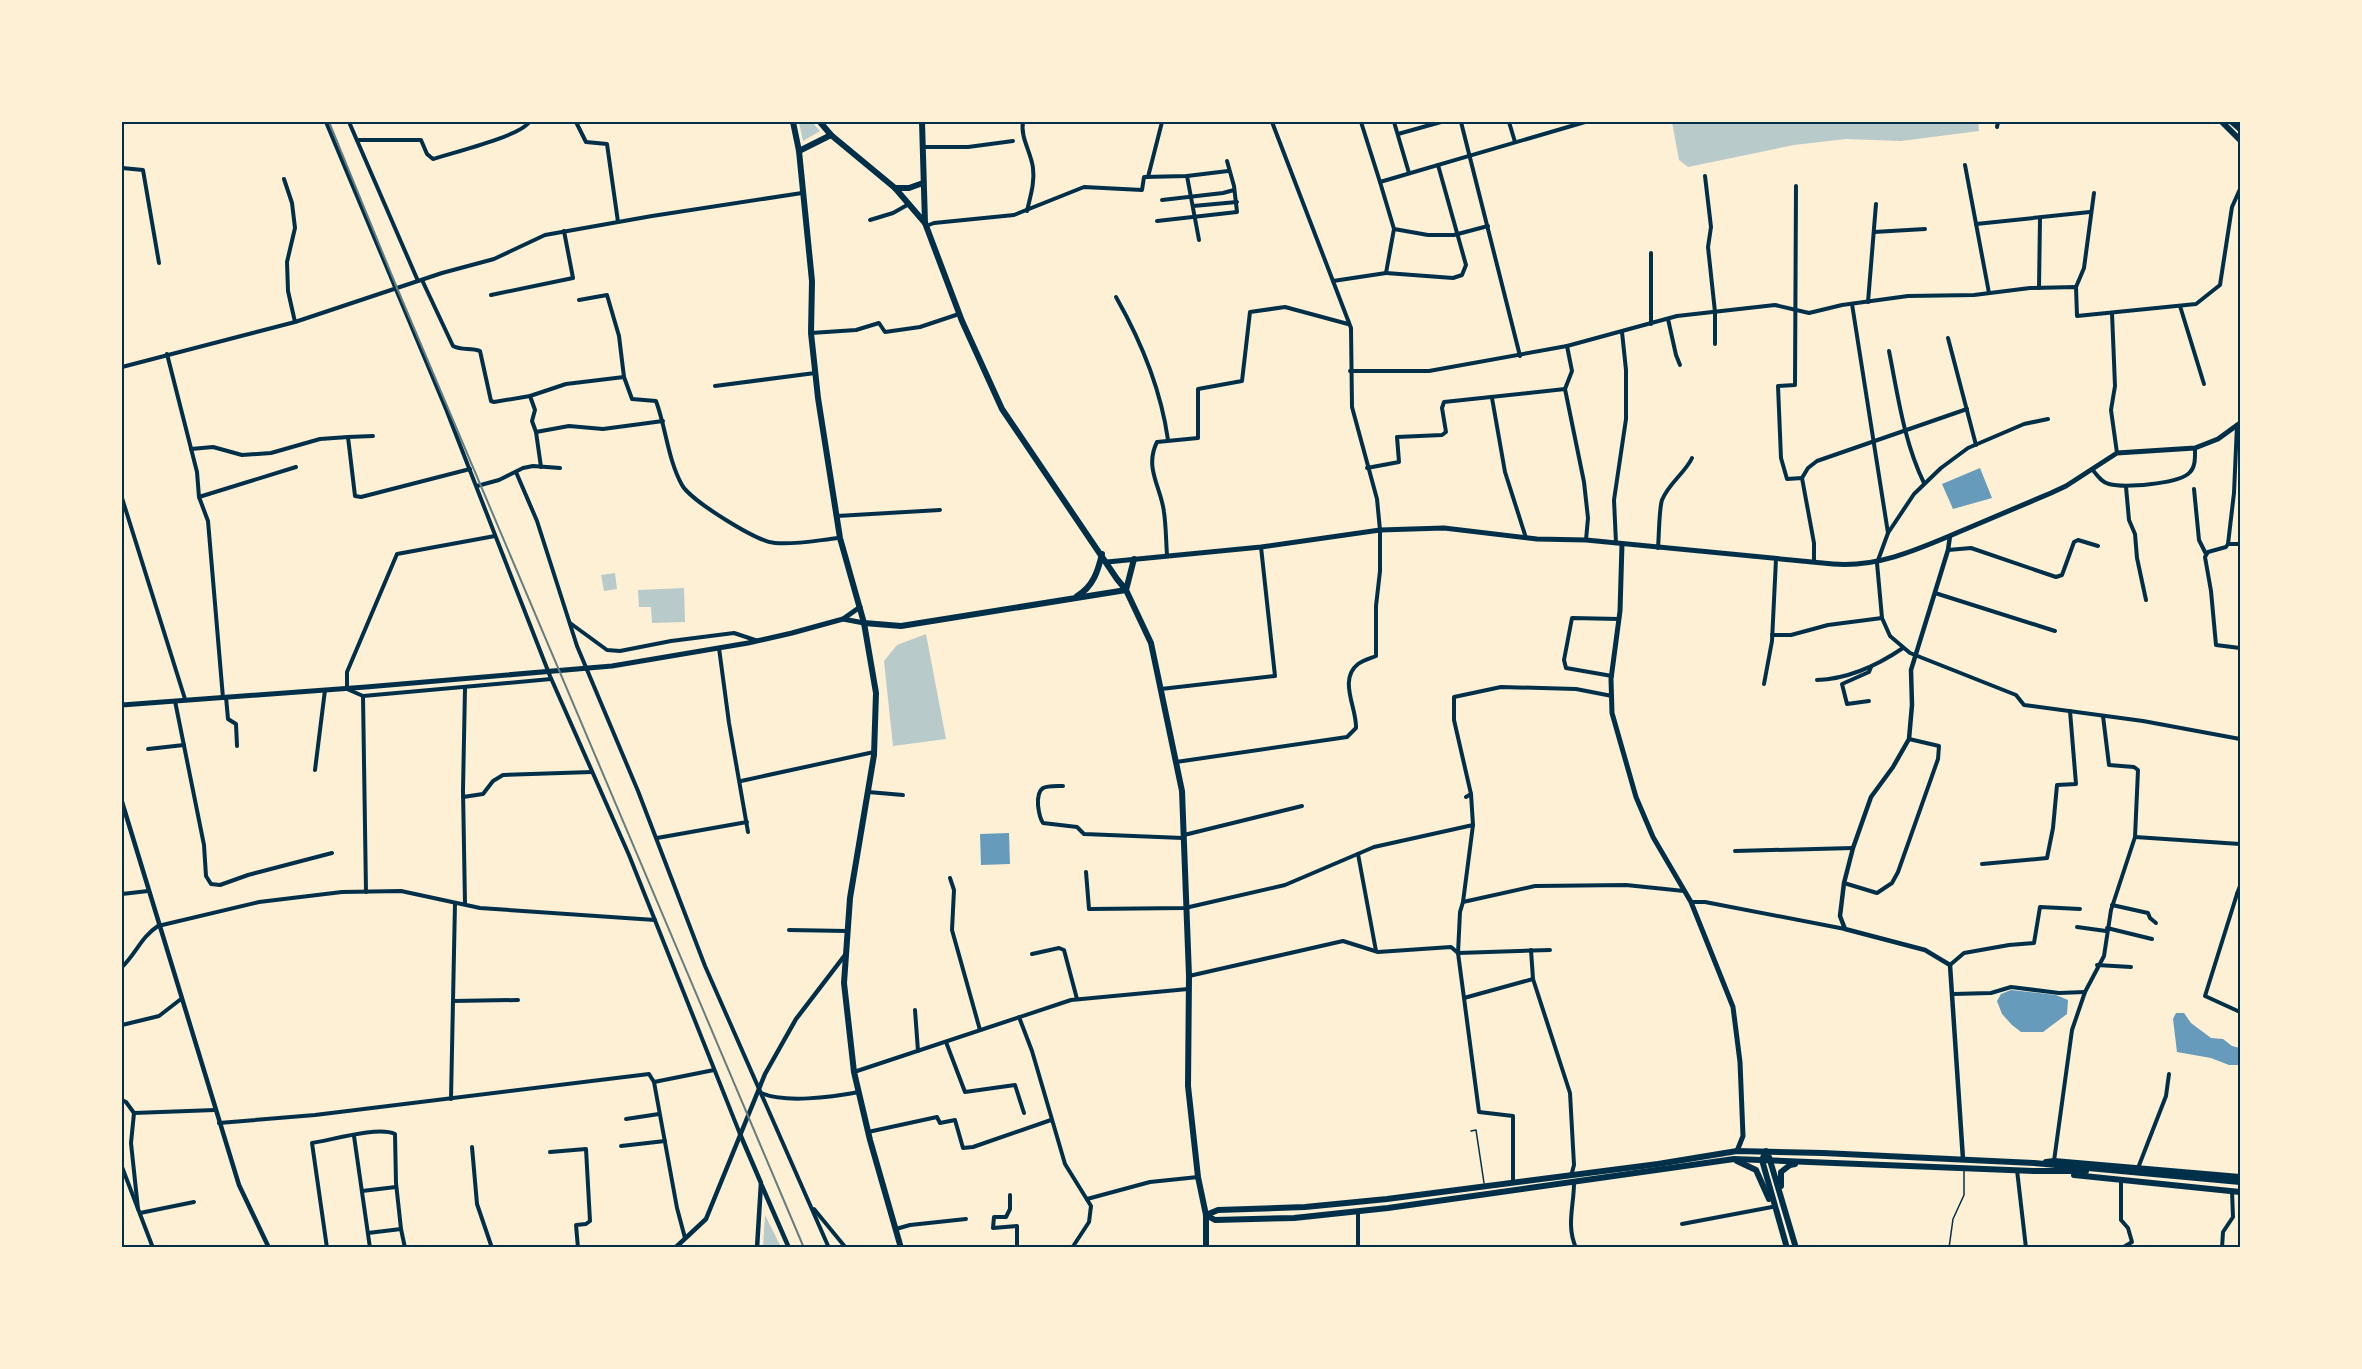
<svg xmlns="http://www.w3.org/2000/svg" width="2362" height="1369" font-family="'Alegreya Sans',sans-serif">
<rect width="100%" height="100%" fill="#fdf0d5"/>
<g fill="#b9caca">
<polygon points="799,122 812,122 820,131 803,141"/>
<polygon points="1672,122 1978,122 1979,131 1901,141 1846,139 1794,145 1688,167 1679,160"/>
<polygon points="615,573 617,589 604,591 601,575"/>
<polygon points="684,588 685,622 652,623 651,607 639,607 638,590"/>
<polygon points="926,634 946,739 893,746 884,661 897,645"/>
<polygon points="765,1215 781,1247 763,1247"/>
</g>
<g fill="#669bbc">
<polygon points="1980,468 1992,498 1953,509 1942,484"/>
<polygon points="1009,833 1010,864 981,865 980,834"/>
<polygon points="2011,990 2056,995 2068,1000 2067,1014 2043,1032 2021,1032 2012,1025 2002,1014 1997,1001 2001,994"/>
<polygon points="2176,1013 2184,1013 2191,1023 2211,1038 2223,1039 2232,1046 2240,1048 2240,1065 2229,1065 2211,1058 2177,1052 2173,1019"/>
</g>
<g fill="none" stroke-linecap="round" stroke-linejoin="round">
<g stroke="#003049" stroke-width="1.5">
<polyline points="1471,1131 1476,1130 1484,1183"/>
<polyline points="1949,1248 1953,1219 1964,1195 1964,1171"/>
</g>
<g stroke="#003049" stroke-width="4">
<polyline points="326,122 446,409 550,676 629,855 740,1134"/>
<polyline points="349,122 418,281"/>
<polyline points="576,122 586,142 607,144 618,222"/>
<path d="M1023,122c-3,15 8,30 10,46 2,15 -3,29 -6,43"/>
<polyline points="1361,122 1380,182"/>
<polyline points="1394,122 1409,173"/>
<polyline points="1461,122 1520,356"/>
<polyline points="1509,122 1515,142"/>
<polyline points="1997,127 1998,122"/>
<polyline points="1398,134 1441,122"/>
<path d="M357,140h64l6,14 6,5c19,-6 88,-23 96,-37"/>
<polyline points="922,147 968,147 1013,141"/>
<polyline points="1965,165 1989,293"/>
<polyline points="122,168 143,170 159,263"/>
<polyline points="1187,176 1199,240"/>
<polyline points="1705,176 1711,227 1708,247 1715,312 1715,344"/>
<polyline points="1148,177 1162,122"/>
<polyline points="284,179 292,203 295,228 287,262 288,291 295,322"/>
<polyline points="1796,186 1795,385 1778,386 1781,458 1787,479 1802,478 1814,543 1814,562"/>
<polyline points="1162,200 1223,193 1234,190"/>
<polyline points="1193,206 1237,202"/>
<polyline points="870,220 893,213 909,204"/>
<polyline points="1157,221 1237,212 1234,186 1227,161"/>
<polyline points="1976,224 2090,212"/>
<polyline points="926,226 934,223 1014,215 1084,187 1142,190 1144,177 1187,176 1228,171"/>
<polyline points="1488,226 1454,235 1428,235 1394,229 1380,182 1585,122"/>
<polyline points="1874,232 1925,229"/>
<polyline points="1386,273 1453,278 1462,275 1466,265 1438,165"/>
<path d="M422,280l31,66c9,5 18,1 27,5l11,50 3,1 36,-6"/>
<polyline points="1333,281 1386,273 1394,229"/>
<polyline points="2076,287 2084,268 2094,193"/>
<polyline points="2039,288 2040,218"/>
<polyline points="491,295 573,278 564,231"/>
<path d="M1116,297c25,44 45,93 52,143"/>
<path d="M579,300l28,-5 12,41 5,41 8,22 24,2c10,27 12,59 26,84 8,15 75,57 93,58 20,2 44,-3 64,-5"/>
<polyline points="1868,302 1876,204"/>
<polyline points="1852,304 1888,533"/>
<polyline points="2180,306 2204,384"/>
<polyline points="2112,313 2115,386 2111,410 2117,453"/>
<polyline points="1668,319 1676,355 1680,365"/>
<polyline points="1651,324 1651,253"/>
<polyline points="811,333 856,330 879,323 885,332 920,327 959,314"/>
<polyline points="1948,338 1976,445"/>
<polyline points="1567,346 1572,371 1565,389 1584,482 1588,518 1586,540"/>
<path d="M1889,351c9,45 15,91 35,132"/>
<polyline points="167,354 197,472 199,497 208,521 223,698"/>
<polyline points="122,367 295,322 442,273 494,259 545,235 652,216 802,193"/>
<polyline points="1350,371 1429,371 1567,346 1677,316 1775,305 1809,313 1842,305 1908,296 1974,295 2030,288 2076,287 2077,316 2196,304 2220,285 2232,207 2240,189"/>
<polyline points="715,386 815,373"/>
<polyline points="1492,398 1505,472 1526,538"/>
<polyline points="2048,419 2024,424 1968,448 1941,468 1914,494 1888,533 1877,563 1882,618 1890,636 1910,653 2016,695 2024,705 2143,721 2240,739"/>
<polyline points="2237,425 2234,493 2228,544 2226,547 2208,552 2205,557 2211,591 2216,645 2240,648"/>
<polyline points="536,432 569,426 603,429 663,421"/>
<polyline points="373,436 348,437 355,496 361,497 470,469"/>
<polyline points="191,449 213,447 242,455 271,453 320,439 348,437"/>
<polyline points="541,467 536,432 532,421 535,410 530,396 566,384 624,377"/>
<polyline points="1367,468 1399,462 1397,437 1442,435 1446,432 1442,408 1444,402 1565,389"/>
<path d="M2092,469c5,6 9,13 17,15 16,4 66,0 79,-10 8,-6 7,-17 7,-26"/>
<polyline points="516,472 537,521 577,646 638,791 705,966 829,1248"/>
<polyline points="1802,478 1808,468 1817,461 1967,409"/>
<polyline points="477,486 499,480 523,468 533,466 560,468"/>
<polyline points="2126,487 2129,520 2135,534 2137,558 2146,600"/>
<polyline points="2194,489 2199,540 2206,554"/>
<polyline points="199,497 296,467"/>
<polyline points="122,498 185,699"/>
<polyline points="837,516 940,510"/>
<polyline points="495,536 397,554 347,672 347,689 363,696 551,679"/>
<polyline points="1616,543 1614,500 1626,419 1626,370 1622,332"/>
<polyline points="2228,544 2240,544"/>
<path d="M1658,548c1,-11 1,-39 4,-48 7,-17 23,-27 30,-42"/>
<polyline points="1948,550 1971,548 2056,577 2062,575 2074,542 2078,540 2098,546"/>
<path d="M1167,555c-1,-14 -1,-29 -3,-43 -3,-25 -20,-44 -7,-70l41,-4v-49l44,-8 8,-69 35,-5 63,17"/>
<polyline points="1935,593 2055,631"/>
<polyline points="570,623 607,650 620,651 671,641 734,633 758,641"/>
<polyline points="1772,635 1791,635 1828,625 1882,618"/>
<polyline points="719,648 729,723 748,832"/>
<polyline points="1612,676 1566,668 1564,660 1572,618 1619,619"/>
<path d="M1817,680c31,-1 61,-15 86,-32"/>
<polyline points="1764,684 1772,641 1776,559"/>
<polyline points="1161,689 1275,676 1261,547"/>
<polyline points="363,696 366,892"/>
<polyline points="226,697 228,719 236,724 237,746"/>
<polyline points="175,701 204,845 206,876 211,884 220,885 248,875 332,853"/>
<polyline points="1869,701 1847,704 1842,684 1869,672 1871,667"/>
<polyline points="148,749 184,745"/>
<path d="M1176,762l171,-25 9,-9c1,-20 -18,-48 2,-64 5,-4 13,-6 18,-8v-50l4,-35v-41l-3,-31 -25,-92 -1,-79 -79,-206"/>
<polyline points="315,770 325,690"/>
<polyline points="741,781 874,752"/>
<path d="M1063,786c-17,0 -26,-2 -25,19 1,7 1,12 5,18l34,4 7,7 99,4"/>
<polyline points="868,792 903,795"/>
<polyline points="463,797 483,794 493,781 503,775 592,772"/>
<polyline points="1466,797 1471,794 1454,720 1454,697 1501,687 1576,689 1612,696"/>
<polyline points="1184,835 1302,806"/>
<polyline points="2135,837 2240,844"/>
<polyline points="657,838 747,822"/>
<polyline points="1735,851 1853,848"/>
<polyline points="1358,854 1376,951"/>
<polyline points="1982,864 2047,858 2053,828 2057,785 2076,784 2070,711"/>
<polyline points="1086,872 1089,909 1185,908 1285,885 1374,847 1473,825 1471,794"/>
<polyline points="950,878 954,890 952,930 980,1030"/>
<polyline points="1844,883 1877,893 1892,883 1898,872 1938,759 1939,746 1909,739"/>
<polyline points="122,894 148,891"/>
<polyline points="2237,894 2240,886"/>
<polyline points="2240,895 2237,894 2205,996 2240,1012"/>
<polyline points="1463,902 1473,825"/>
<polyline points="1691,902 1705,902 1845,929"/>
<polyline points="465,904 463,790 465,688"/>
<polyline points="2112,905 2148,913 2150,918 2156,923"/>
<polyline points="2077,927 2106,931"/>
<polyline points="2107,928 2152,939"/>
<polyline points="789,930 847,931"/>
<polyline points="1531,950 1533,979"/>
<polyline points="1550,950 1458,953 1460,912 1463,902 1535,886 1626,885 1684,891"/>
<polyline points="1032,954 1059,948 1064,950 1077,999"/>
<polyline points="1950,965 1964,953 2009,945 2034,943 2040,907 2080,909"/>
<polyline points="2097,965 2131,967"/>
<path d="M122,967c14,-13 19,-30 36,-41l101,-24 83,-10 59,-1 79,17 175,12"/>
<polyline points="1189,976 1343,941 1378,952 1451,947 1458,953 1464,998 1533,979 1570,1093 1574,1165 1571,1176"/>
<polyline points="1953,994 1991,993 2011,987 2059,993 2085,992"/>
<polyline points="1464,998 1479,1112 1513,1116 1513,1183"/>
<polyline points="453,1001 518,1000"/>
<polyline points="915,1010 918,1051"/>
<polyline points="1019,1017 1032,1051 1065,1164 1091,1206 1089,1222 1072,1248"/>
<polyline points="122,1025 159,1016 181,999"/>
<polyline points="946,1042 965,1092 1015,1085 1024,1113"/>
<polyline points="854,1072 1071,1000 1188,989"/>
<polyline points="654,1082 714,1070"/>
<path d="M759,1092c23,12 74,5 100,0"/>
<polyline points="451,1099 455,903"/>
<polyline points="122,1100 126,1102 134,1113 215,1110"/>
<polyline points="134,1113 131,1143 138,1209"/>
<polyline points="626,1119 659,1114"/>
<polyline points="219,1123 315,1115 649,1074 654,1082 677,1208 685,1238"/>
<polyline points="868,1132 937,1117 940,1123 955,1120 963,1148 973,1147 1051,1120"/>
<polyline points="354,1136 370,1248"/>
<polyline points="621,1146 665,1141"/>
<polyline points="472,1147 477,1204 492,1248"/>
<polyline points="550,1152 586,1149 590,1221 586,1224 576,1225 578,1248"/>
<polyline points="2054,1161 2072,1030 2085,992 2104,956 2111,910 2135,837 2138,770 2134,767 2109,765 2103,716"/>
<polyline points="122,1167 153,1248"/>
<polyline points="2138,1168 2166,1096 2169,1074"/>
<polyline points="2017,1170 2026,1248"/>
<polyline points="2121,1180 2121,1220 2128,1228 2132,1242 2122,1248"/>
<path d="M1574,1183c0,23 -8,42 2,65"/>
<polyline points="362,1191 396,1187"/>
<polyline points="1010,1195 1010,1209 1006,1217 994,1217 993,1228 1017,1226 1017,1248"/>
<polyline points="1087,1199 1150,1182 1198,1177"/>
<polyline points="814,1209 846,1248"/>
<polyline points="140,1213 194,1202"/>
<polyline points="1682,1224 1772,1207"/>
<polyline points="401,1229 405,1248"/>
<polyline points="896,1229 910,1225 966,1219"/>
<path d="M327,1248l-15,-105c20,-3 66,-17 83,-9l1,49 5,46 -33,4"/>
<polyline points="1358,1248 1358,1211"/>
<polyline points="2222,1248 2223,1232 2233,1217 2232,1191"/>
</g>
<g stroke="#003049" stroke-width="4.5">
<polyline points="1950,536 1948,550 1911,670 1912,705 1909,739 1893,767 1871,797 1853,848 1844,883 1840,916 1845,929 1925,950 1950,965 1963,1159"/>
<polyline points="122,802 239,1185 269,1248"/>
<polyline points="740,1134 761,1183 757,1248"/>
<polyline points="762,1186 789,1248"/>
<polyline points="675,1248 706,1219 765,1074 796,1019 845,955"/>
</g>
<g stroke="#003049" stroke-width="5">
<polyline points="1622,544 1620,611 1611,679 1612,713 1636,797 1653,837 1691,902 1733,1007 1740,1062 1743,1136 1737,1151"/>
<path d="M1107,562l154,-15 119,-17 64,-2 93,11 49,1 247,24c47,4 90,-17 133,-35 28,-12 56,-24 85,-36l15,-7 51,-33 78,-5 23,-9 22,-16"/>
<polyline points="843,619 864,623"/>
<polyline points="122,705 366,687 612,666 748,643 792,633 843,619 860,607"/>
</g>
<g stroke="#003049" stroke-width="6">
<polyline points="793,122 799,151 812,281 811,333 818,398 840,538 864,623 876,693 874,755 850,898 844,983 854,1072 870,1140 901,1248"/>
<polyline points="820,122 831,135 895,188 925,223"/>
<polyline points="922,122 925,223 962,321 1002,409 1117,579 1126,590 1151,643 1182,791 1189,976 1188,1086 1198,1177 1206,1215 1206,1248"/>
<polyline points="2222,122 2240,140"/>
<polyline points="2232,122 2240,129"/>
<polyline points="799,151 831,135"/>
<polyline points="895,188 909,188 923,183"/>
<polyline points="1126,590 1134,559"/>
<path d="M1077,596c16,-9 21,-25 25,-42"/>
<polyline points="864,623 901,626 1126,590"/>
<polyline points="1766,1151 1762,1160 1787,1248"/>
<polyline points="1769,1157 1796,1248"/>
<polyline points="1737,1161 1756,1170 1769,1199"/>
<polyline points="2046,1162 2054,1161 2240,1177"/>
<polyline points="2074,1175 2240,1192"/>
<polyline points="1781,1186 1781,1172 1790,1165 1795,1164"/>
<polyline points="1206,1215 1218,1210 1305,1207 1387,1199 1658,1164 1737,1151 1823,1153 2034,1163 2240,1182"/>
<polyline points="1206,1215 1215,1220 1294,1218 1388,1208 1734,1159 2035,1171 2086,1171"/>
</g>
<polyline stroke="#657d81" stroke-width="2" points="329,122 397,288 804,1248"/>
</g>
<rect width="2362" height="1369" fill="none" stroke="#fdf0d5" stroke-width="246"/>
<rect x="123" y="123" width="2116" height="1123" fill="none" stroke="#003049" stroke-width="2"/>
</svg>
